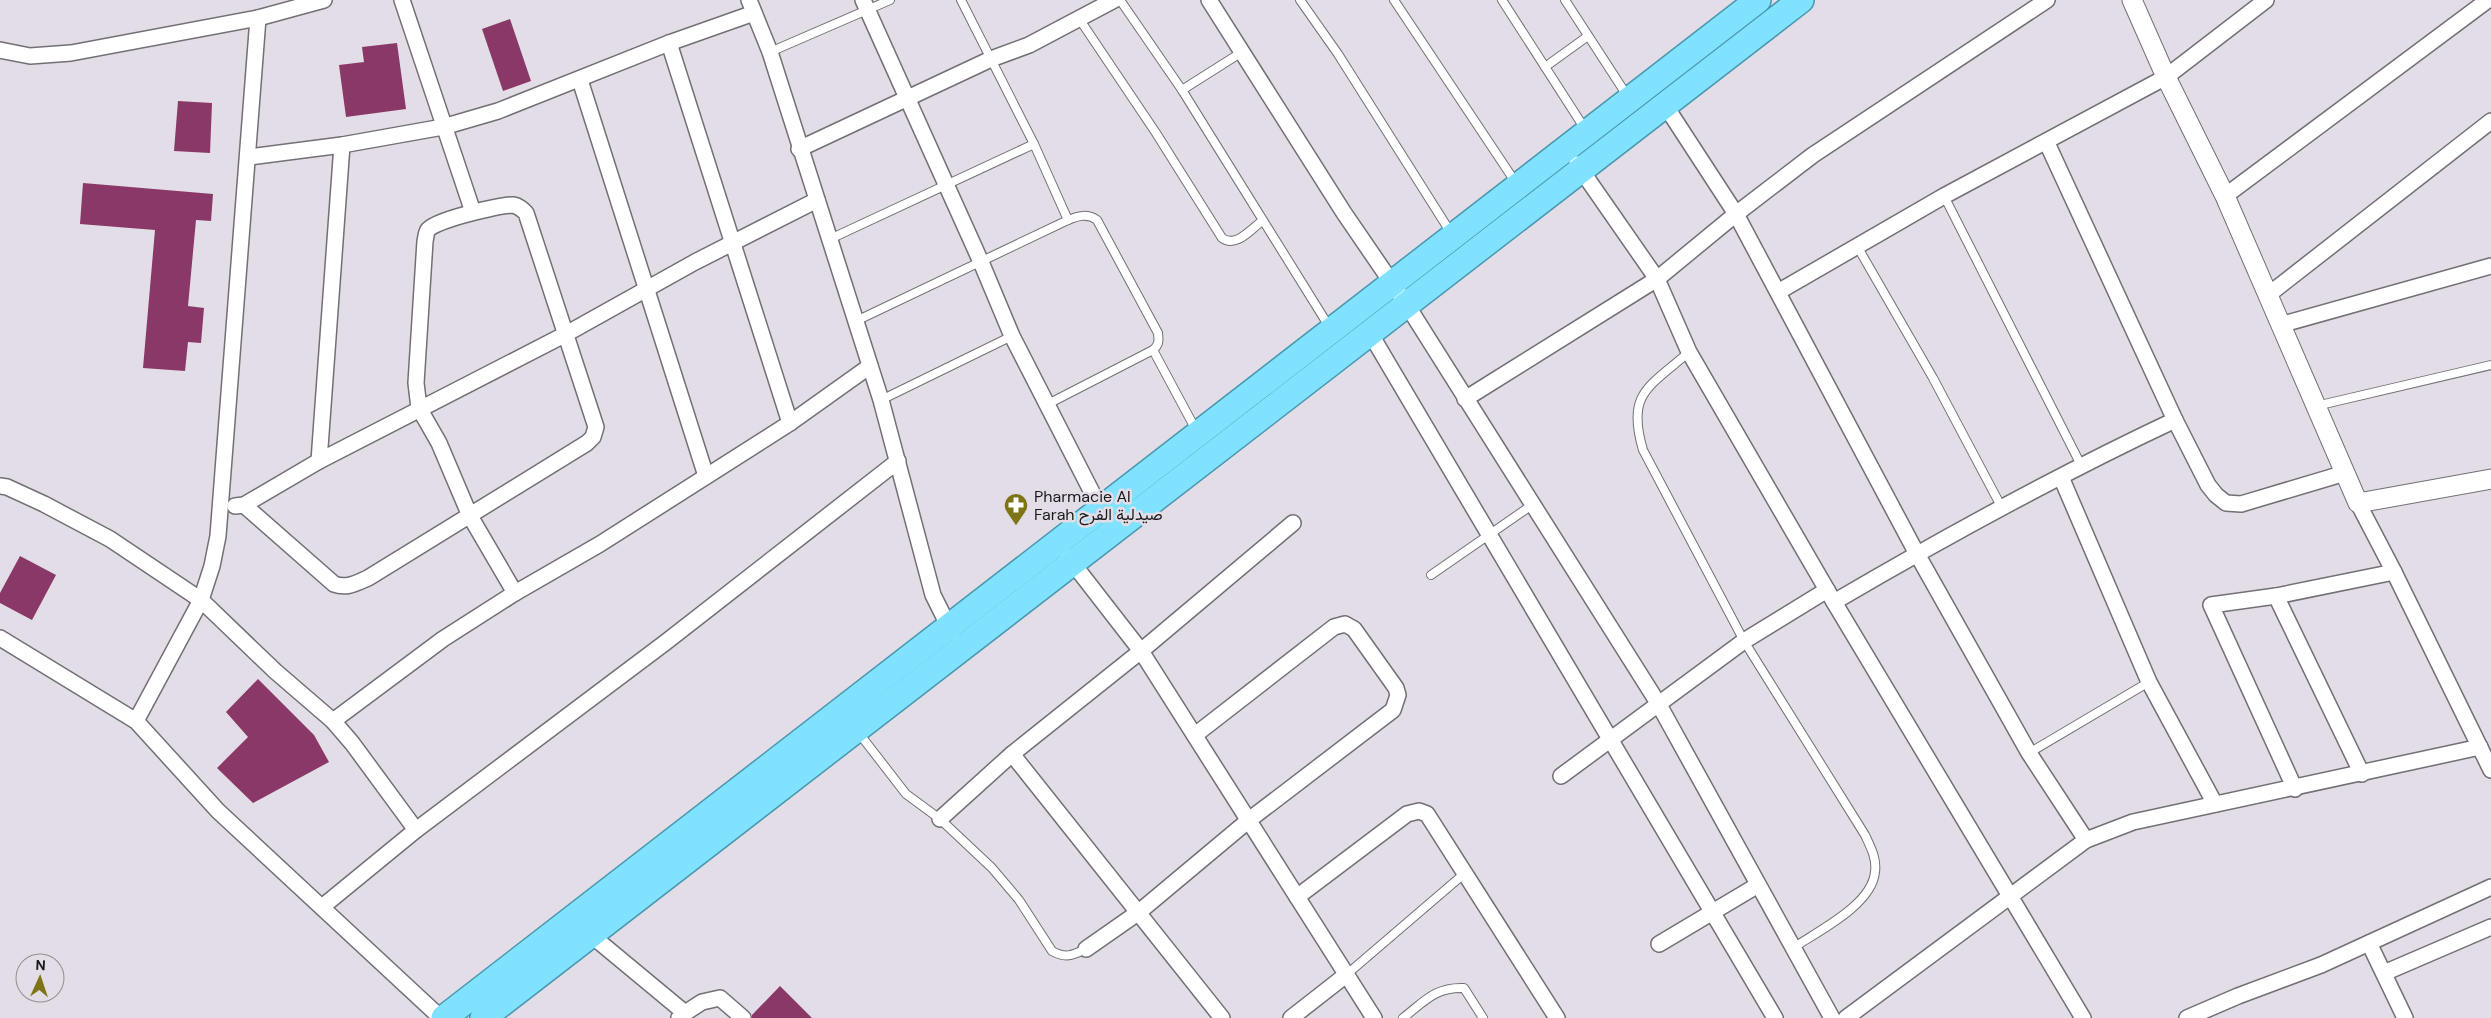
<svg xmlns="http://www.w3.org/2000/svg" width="2491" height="1018" font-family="'DM Sans',Vazirmatn,sans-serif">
<rect width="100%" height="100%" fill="#e2dde6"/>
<g fill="#893867">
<polygon points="510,19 531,81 503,91 482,29"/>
<polygon points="397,43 406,109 346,117 339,65 364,62 362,47"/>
<polygon points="178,101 212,103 210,153 174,151"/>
<polygon points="83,183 213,194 211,221 196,220 188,306 204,308 201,343 188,342 185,371 143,368 155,230 80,224"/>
<polygon points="20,556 56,575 32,620 0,603 0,593"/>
<polygon points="258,679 314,735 329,762 253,803 217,768 248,737 226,712"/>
<polygon points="780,986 812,1018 752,1018 752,1015"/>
</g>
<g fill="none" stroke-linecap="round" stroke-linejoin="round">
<g stroke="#736f76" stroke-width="10">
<g id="service">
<polyline points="961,0 1034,144 1068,220"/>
<polyline points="1120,0 1182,90 1330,328"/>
<polyline points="1300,0 1338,54 1451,233"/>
<polyline points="1394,0 1516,183"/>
<polyline points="1502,0 1585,129"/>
<polyline points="1565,0 1628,97"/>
<path d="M1080,20l76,113 66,105c14,10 28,-8 40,-17"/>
<polyline points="770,52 890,0"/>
<polyline points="1545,67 1588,36"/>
<polyline points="1182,90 1242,52"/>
<polyline points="1944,196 2081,465"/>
<polyline points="830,239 1034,144"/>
<polyline points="1857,246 1933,378 2002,508"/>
<path d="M856,321l212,-101c10,-4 19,-7 29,0l61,113c1,8 1,12 -5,17l-107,55"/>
<polyline points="1153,350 1196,430"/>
<path d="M1689,352c-40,35 -63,41 -46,98l101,191 121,194c5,11 12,23 10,37 -3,33 -57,59 -82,76"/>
<polyline points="881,400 1012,336"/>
<polyline points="2316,406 2491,365"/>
<polyline points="1431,575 1532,505"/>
<path d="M858,732l48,62 34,25 52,49 27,32 33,51c14,8 21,4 34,-2"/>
<polyline points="2029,753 2149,682"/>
<polyline points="1346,975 1465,873"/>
<path d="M1403,1018c22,-17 32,-31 61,-30l19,30"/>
</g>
</g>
<g stroke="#736f76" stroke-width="18">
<g id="minor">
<polyline points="402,0 473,212"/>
<polyline points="749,0 770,52 881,400 933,595 952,633"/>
<polyline points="863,0 981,262 1012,336 1101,510"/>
<polyline points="1209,0 1344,213 1407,305 1658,703 1832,1018"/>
<polyline points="669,43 790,423"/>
<polyline points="0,50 30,56 71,53 258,18 324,0"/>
<polyline points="580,80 706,476"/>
<polyline points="1665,105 1736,214 1917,554 2029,753 2086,840"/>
<polyline points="2047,143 2175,420 2208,485 2216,495 2226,503 2241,504 2345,473"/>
<polyline points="799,149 991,59 1029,45 1114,0"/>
<polyline points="249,157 342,145 443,127 498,111 669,43 754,13"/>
<polyline points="1577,164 1657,279 1689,352 1834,602 2083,1018"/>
<polyline points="2225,196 2488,0"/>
<polyline points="1778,292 1944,196 2166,77 2266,0"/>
<polyline points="2268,295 2491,121"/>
<polyline points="2280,325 2491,266"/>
<polyline points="1370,333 1775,1018"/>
<polyline points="1465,399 1657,279 1736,214 1813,155 2047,0"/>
<polyline points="319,461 342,145"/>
<polyline points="2061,477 2149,682 2215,804"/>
<polyline points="0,486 7,487 44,504 110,539 201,600 275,671 333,721 352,743 416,830"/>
<polyline points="2358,503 2394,572 2491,770"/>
<path d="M244,505l90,79c13,5 22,-1 34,-6l219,-135 6,-6 3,-10 -70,-214c-4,-4 -7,-7 -13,-8 -12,0 -79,15 -85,25 -2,2 -2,8 -3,11l-9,142 3,25 20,35 31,73 45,77"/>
<polyline points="235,506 244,505 319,461 566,334 695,262 817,200"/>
<polyline points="1068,557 1141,651 1374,1018"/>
<polyline points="2276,596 2362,774"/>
<path d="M1834,602c111,-65 224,-127 341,-182"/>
<polyline points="0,638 136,721 218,811 441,1018"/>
<polyline points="136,721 201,600 212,566 218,536 258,18"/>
<polyline points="333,721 443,639 515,593 600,544 790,423 870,366"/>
<polyline points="1012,754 1222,1018"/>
<polyline points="1561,776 1744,641 1827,590"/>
<polyline points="2295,789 2211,605 2276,596 2394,572"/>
<polyline points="940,819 1012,754 1141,651 1293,523"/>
<polyline points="1297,897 1407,814 1419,811 1427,814 1557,1018"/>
<polyline points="322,907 416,830 666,642 898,461"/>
<polyline points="591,935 685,1013 679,1018"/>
<polyline points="2369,943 2405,1018"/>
<polyline points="1659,944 1758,885"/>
<polyline points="1086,949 1139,912 1249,820 1393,710 1398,695 1396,688 1354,629 1345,624 1334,627 1195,735"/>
<polyline points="2384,973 2491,927"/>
<polyline points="685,1013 702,1002 720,998 743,1018"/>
<polyline points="1291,1018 1346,975"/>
<polyline points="1846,1018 2086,840 2133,822 2480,747"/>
<polyline points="2187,1018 2238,996 2321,965 2491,887"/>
</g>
</g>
<g stroke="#736f76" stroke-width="21">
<polyline id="tertiary" points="2132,0 2166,77 2225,196 2358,503 2491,479"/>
</g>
<g stroke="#4896af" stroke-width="28">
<g id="trunk">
<polyline points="444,1018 1758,0"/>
<polyline points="483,1018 1801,0"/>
</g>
</g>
<use href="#service" stroke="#fff" stroke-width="8"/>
<use href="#minor" stroke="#fff" stroke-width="15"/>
<use href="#tertiary" stroke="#fff" stroke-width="19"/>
<use href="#trunk" stroke="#80e2fe" stroke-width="25"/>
</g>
<defs>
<g id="pharmacy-pin" transform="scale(1.25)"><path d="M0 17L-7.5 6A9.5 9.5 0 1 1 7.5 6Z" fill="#7d7416" stroke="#e2dde6"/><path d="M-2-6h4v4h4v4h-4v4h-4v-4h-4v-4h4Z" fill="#fff"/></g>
</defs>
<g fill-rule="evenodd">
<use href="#pharmacy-pin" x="1016" y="505"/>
</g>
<g text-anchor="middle" stroke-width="5" stroke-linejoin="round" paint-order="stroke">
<g font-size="16" fill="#1a191c" stroke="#e2dde6" text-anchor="start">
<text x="1034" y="502">Pharmacie Al<tspan x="1034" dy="18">Farah صيدلية الفرح</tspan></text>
</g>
</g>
<g transform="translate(40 978) rotate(3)"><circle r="24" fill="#e2dde6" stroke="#928f95"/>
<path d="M0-4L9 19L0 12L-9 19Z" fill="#7d7416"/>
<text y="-8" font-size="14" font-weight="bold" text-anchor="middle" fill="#1a191c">N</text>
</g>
</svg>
